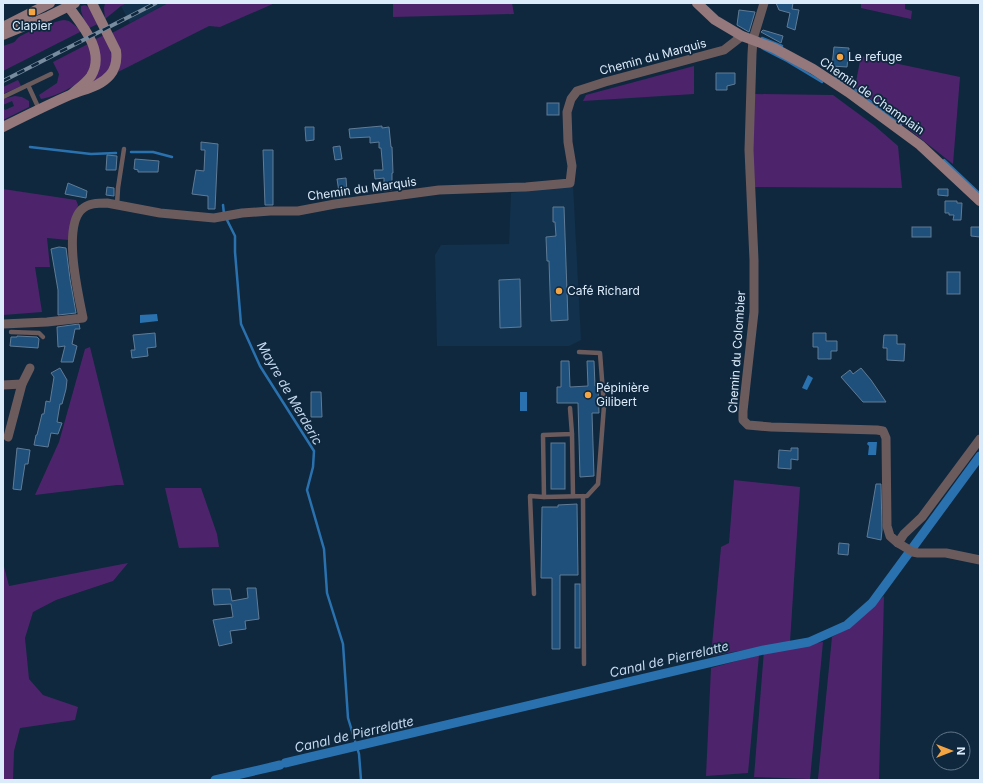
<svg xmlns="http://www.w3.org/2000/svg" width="983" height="783" font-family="Inter,sans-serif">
<rect width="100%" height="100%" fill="#0f283e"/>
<g fill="#12314c">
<polygon points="127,3 168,3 130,23 121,6"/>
<polygon points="573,184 581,340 569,346 437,346 435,255 441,245 509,244 511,193"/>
</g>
<g fill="#4d246b">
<polygon points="105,3 127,3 121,6 105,19 104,8"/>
<path d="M168,3h107l-55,24 -11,-1 -91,46c6,-17 1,-23 -6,-39z"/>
<polygon points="393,3 512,3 514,14 393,17"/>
<polygon points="861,3 905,3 905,9 912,11 911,19 861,8"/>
<polygon points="85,5 90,8 100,23 87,29 81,11 81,6"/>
<path d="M64,20l5,1 13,10 -79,40v-25c3,-1 6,-2 9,-3 4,-1 4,-4 7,-6 7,-5 36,-16 45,-17z"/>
<path d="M106,34c3,12 10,27 1,39 -5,6 -15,10 -22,15 17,-17 19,-26 9,-48z"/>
<path d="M88,44c2,5 4,11 4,15 -1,22 -33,37 -51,40l-2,-4 18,-12 2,-9 -6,-12z"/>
<polygon points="861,56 960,77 953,164 855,87"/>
<polygon points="694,66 694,94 583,101 586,95"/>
<polygon points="18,80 21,86 3,94 3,87"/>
<polygon points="754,94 833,95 875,126 898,146 902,188 754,187 752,136"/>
<polygon points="15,96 22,97 29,101 29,107 3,120 3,107 5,110 14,106 12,101 3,105 3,99"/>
<polygon points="3,189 76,200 78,205 69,240 47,238 50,267 35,267 42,312 3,315"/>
<polygon points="90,347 124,485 117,485 35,495 59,442 85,349"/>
<polygon points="734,480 800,487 790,642 711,656 721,547 729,543"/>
<polygon points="165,488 201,488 217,534 219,547 179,548"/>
<polygon points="3,563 9,586 128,563 113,581 56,600 33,612 25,638 29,679 43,695 78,707 75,720 20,728 14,751 13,780 3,780"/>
<polygon points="884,596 879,780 818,779 832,637 851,626"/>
<polygon points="823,642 810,779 754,777 764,650"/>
<polygon points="759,655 748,773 706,776 711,668"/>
</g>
<g fill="#2a72af">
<polygon points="157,314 158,321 140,323 140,315"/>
<polygon points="808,375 813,378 807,390 802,388"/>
<rect x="520" y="392" width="7" height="19"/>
<polygon points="868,442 877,442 876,455 868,455 869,446 867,444"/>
</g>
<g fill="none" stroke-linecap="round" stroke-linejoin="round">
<g stroke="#2a72af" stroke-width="2.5">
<polyline points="762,38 782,46"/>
<polyline points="762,48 787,61 822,82"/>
<polyline points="834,77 842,82"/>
<polyline points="853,88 901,125"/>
<polyline points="30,147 91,154 116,153"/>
<polyline points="131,152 153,152 172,157"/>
<polyline points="944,160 980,194"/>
<polyline points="223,205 224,214"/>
<polyline points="226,218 235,236 235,252 241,324 260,366 314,451 313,467 307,490 324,549 327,593 343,644 348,718 359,754 361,780"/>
</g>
<g stroke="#2a72af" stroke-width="9">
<polyline points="285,763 764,650 809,642 847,625 872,603 980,456"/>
<polyline points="215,780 280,765"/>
</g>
</g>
<g fill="#1e507b" stroke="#607b95">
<polygon points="776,3 793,3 792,9 799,10 795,30 787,27 790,13 779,10"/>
<polygon points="739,10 755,12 749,32 737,25"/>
<polygon points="763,30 783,36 781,43 761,32"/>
<polygon points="834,47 849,48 847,67 832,66"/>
<polygon points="716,73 735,73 735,84 727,86 727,90 716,90"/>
<rect x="547" y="103" width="12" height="12"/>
<polygon points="382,126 382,128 389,127 391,147 392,147 393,173 392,173 392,190 384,191 384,178 375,179 374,170 383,170 381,148 379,148 379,142 370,143 370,137 350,138 349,129"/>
<polygon points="305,127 314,127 314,140 306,141"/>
<polygon points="201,142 218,144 215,209 208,209 208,196 192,194 196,170 204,171 205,150 201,150"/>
<polygon points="340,146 342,159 335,160 333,147"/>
<polygon points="263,150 273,150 273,205 265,205"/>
<polygon points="107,155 117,156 116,170 106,170"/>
<polygon points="135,159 159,161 158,172 138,172 138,170 134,169"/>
<polygon points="346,178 347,192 339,192 337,179"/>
<polygon points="68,183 87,191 86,198 65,194"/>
<polygon points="107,187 114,188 114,196 106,195"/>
<polygon points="938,189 948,189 948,196 938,195"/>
<polygon points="945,201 957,201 957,203 962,203 961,220 953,220 954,215 949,215 949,213 945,213"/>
<polygon points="553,207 564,207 568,320 551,321 549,261 547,261 546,237 556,236 555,222 553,222"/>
<rect x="912" y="227" width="19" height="10"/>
<polygon points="971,227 980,227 980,237 971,236"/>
<polygon points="59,247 66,248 70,279 76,313 58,315 58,290 51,249"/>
<rect x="947" y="272" width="13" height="22"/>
<polygon points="520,279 521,327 500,328 499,280"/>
<polygon points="79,324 80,329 75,329 72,344 77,346 73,362 61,362 65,346 58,347 57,327"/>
<polygon points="155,333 156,347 147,348 148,356 132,358 131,350 135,350 133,335"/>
<polygon points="813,333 826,333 826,341 837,341 837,351 831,351 831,359 818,359 818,347 813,347"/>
<polygon points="884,335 897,335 897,344 905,344 904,361 887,360 887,348 883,348"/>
<polygon points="17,336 37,337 39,339 38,348 10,346 11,337 17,337"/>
<polygon points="561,361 569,361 570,387 588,386 587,361 594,361 595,386 598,386 599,413 592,413 594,476 580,477 578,403 557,403 557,387 561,387"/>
<polygon points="60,368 67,380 66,389 62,404 60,404 57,422 62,423 58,434 51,433 48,447 34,445 36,435 37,435 42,414 44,414 46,401 50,402 54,377 51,373"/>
<polygon points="861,368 871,380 886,402 863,402 841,377 850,370 853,374"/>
<polygon points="311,392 321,392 322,417 311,417"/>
<rect x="551" y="443" width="14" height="46"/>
<polygon points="17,448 30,450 28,464 25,464 21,490 13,489"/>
<polygon points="791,448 798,448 798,460 791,459 791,469 778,468 779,450 791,451"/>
<polygon points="876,484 881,484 882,530 881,540 867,537"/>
<polygon points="577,504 578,575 560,575 560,649 552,649 552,578 541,578 542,507 558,507 558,505"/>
<polygon points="839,543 849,544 848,555 838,554"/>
<rect x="575" y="584" width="5" height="64"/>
<polygon points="247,588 256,588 259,619 245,621 246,629 230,631 232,643 219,646 213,620 233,617 231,604 214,605 212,589 230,589 232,601 248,598"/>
</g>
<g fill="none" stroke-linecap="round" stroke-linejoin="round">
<g stroke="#6c5b5d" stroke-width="4.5">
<polyline points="3,97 28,85"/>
<polyline points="39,109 28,85 51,74"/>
<polyline points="117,205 118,188 124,149"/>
<polyline points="11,332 39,333 43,337"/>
<polyline points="570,408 572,434 543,435 544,497 587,496 598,484 604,406 600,353 579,352"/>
<polyline points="572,434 573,496"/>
<polyline points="583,496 584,664"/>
<polyline points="534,594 530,496 544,497"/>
</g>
<g stroke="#6c5b5d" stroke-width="9">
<polyline points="764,3 753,39 752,54 749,150 754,260 754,312 743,411 743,420 748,425 771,427 877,430 883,431 886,438 887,526 890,536 898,543 913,552 918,553 946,553 980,560"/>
<path d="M3,324l44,-2 36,-4c-5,-25 -20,-89 -2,-108 7,-7 17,-7 26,-7l53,10 54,5 28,-5 28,-2h28l37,-7 104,-14 87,-3 44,-4 2,-17 -4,-24 -1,-30 4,-13 6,-8 28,-9 119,-32 18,-14"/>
<polyline points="3,385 22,384"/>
<polyline points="8,437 22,384 30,368"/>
<polyline points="898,543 904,534 922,517 980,439"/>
</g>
<g stroke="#94787c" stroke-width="10">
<polyline points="697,3 715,20 742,36 774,48 813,69 848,92 920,145 980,201"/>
<path d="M68,6c14,19 38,46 23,70 -4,6 -12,12 -18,17"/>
<polyline points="3,27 50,3"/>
<polyline points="3,35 49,16 75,3"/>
<path d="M3,127c22,-11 44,-22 67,-32 14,-6 30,-8 40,-20 6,-7 7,-16 6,-24l-24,-48"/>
</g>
<g stroke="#788c9f" stroke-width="4">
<polyline id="rail" points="3,81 156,3"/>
</g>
<use href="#rail" stroke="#0f283e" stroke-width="2.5" stroke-dasharray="8" stroke-linecap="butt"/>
</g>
<g fill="#f3a443" stroke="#0f283e" stroke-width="1.5">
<rect x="28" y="8" width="8" height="8" rx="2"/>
<circle cx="840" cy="57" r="4"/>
<circle cx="559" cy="291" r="4"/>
<circle cx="588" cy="395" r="4"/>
</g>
<g text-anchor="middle" stroke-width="3.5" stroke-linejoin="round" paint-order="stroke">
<g font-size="12" fill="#dcebfa" stroke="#0f283e" text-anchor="start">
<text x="32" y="30" text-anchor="middle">Clapier</text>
<text x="848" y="61">Le refuge</text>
<text x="567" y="295">Café Richard</text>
<text x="596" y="392">Pépinière<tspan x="596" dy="14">Gilibert</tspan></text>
</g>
<g font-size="12" fill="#dcebfa" stroke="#0f283e">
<text transform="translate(653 57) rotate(-15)" y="4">Chemin du Marquis</text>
<text transform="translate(872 96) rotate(35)" y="4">Chemin de Champlain</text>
<text transform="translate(362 189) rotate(-8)" y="4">Chemin du Marquis</text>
<text transform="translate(737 352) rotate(-86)" y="4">Chemin du Colombier</text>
</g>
<g font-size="13" font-style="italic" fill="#c4d8ed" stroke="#0f283e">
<text transform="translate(290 393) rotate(60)" y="5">Mayre de Merderic</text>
<text transform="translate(669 659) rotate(-13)" y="5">Canal de Pierrelatte</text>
<text transform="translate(354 734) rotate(-13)" y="5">Canal de Pierrelatte</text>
</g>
</g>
<rect width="983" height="783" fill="none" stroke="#dcebfa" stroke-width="8"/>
<g transform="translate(951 751) rotate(90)"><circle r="19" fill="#0f283e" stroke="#617689"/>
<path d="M0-3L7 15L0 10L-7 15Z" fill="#f3a443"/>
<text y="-6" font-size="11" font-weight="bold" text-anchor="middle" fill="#dcebfa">N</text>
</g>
</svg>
